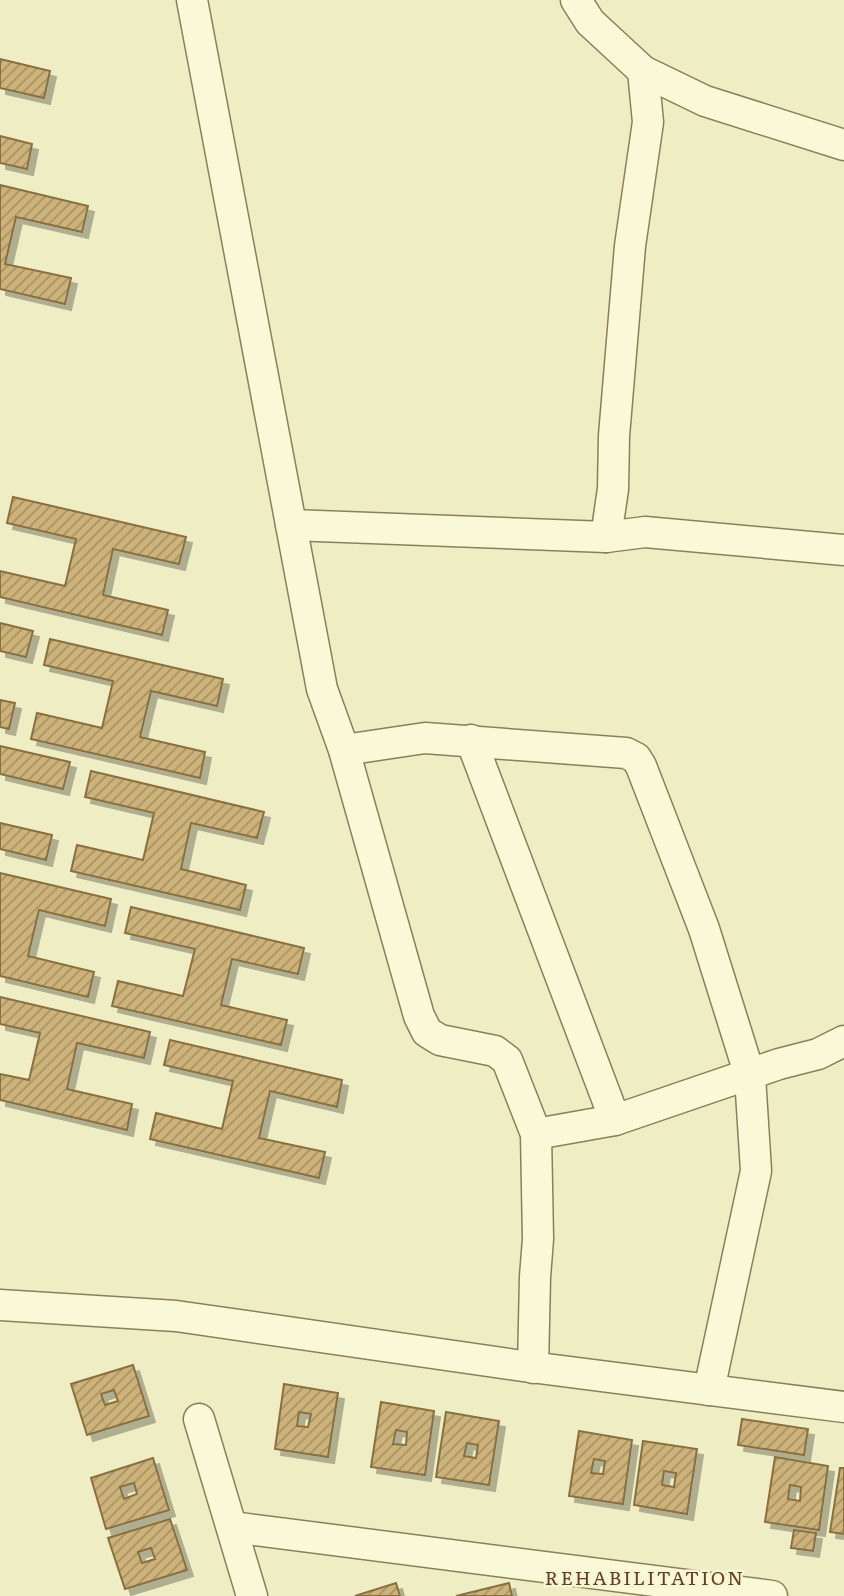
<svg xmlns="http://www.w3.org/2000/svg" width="844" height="1596" font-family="Literata,serif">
<defs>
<pattern id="building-hatch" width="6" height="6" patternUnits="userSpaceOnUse" patternTransform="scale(1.75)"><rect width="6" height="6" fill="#cdb37a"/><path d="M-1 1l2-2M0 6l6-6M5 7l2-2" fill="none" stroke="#a79263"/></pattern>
<filter id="shadow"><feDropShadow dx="6" dy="6" stdDeviation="0" flood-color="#0004"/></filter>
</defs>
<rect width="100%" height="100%" fill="#eeedc4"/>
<g fill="url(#building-hatch)" stroke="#887040" stroke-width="2" fill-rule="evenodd" filter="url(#shadow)">
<polygon points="0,59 50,71 44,98 0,88"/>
<polygon points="0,136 32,144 27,169 0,163"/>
<polygon points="0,185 88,206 82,232 16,217 5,264 71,278 65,304 0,289"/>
<polygon points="13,497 186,537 179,564 113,549 103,595 168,610 162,635 0,597 0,571 65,586 76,539 7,523"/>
<polygon points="0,623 33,631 26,657 0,651"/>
<polygon points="50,639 223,679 217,706 151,691 140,737 205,752 200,778 31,739 37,713 102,728 113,681 44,665"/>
<polygon points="0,700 15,703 9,729 0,727"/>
<polygon points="0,746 70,762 63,789 0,774"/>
<polygon points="91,771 264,812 257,838 191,823 181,869 246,885 240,910 71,871 77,845 143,860 154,813 85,797"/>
<polygon points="0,823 52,835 46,860 0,849"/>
<polygon points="0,873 111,899 105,926 39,910 28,956 94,972 88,997 0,976"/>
<polygon points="131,907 304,948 298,974 232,959 221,1005 287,1020 281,1045 112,1006 118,981 183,996 195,949 125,933"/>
<polygon points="0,997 150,1032 144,1058 77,1043 67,1089 132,1104 127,1130 0,1100 0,1074 29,1080 40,1033 0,1024"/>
<polygon points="170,1040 342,1080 337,1107 270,1091 259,1138 325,1152 319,1178 150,1139 156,1113 222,1129 233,1081 164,1065"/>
<path d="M133,1365l16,51 -62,19 -16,-51zM114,1390l4,11 -13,4 -4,-11z"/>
<path d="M284,1384l54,9 -10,64 -53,-8zM299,1412l12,2 -3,13 -11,-1z"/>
<path d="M381,1402l53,9 -9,64 -54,-8zM396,1430l11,2 -1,13 -13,-1z"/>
<path d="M446,1412l53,9 -10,64 -53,-8zM467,1443l11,2 -2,13 -12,-2z"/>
<polygon points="742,1419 808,1429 804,1455 738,1445"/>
<path d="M579,1431l53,9 -9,64 -54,-8zM594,1459l11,2 -2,13 -12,-1z"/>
<path d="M643,1441l54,8 -10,65 -53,-9zM664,1471l12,2 -2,14 -12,-2z"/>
<path d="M775,1457l53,9 -9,64 -54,-8zM790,1485l11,2 -1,14 -12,-2z"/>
<path d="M153,1458l16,52 -63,19 -15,-51zM134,1483l3,11 -13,5 -4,-12z"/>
<polygon points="840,1468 844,1468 844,1534 830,1532"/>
<path d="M170,1519l17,51 -62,19 -17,-51zM151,1548l4,11 -13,4 -4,-11z"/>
<polygon points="794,1530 816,1533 813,1551 791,1548"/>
<polygon points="396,1583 400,1596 355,1596"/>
<polygon points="509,1583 512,1596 456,1596"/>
</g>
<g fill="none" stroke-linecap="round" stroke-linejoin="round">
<g stroke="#89805a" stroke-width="33">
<g id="minor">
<polyline points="192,0 322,689 344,750 419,1016 427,1032 440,1040 495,1051 507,1060 536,1134 538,1239 535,1277 533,1368"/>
<polyline points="576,0 590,22 643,71 705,101 844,145"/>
<polyline points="291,525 606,537 645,532 844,550"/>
<polyline points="606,537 613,489 614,436 630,246 648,122 643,71"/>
<polyline points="471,740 615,1120"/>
<polyline points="344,750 425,738 626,753 636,758 641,766 704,929 750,1076 756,1171 709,1390"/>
<polyline points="536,1134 615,1120 779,1064 818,1054 844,1041"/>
<polyline points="0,1305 176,1316 523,1366 844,1407"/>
<polyline points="199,1419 252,1596"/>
<polyline points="232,1527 772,1596"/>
</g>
</g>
<use href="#minor" stroke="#f9f8d7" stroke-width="30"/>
</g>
<g text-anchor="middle" stroke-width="5" stroke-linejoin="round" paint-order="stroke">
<g font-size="19" letter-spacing="2" fill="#66401e" stroke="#f6f5d4">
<text x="645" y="1585">REHABILITATION</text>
</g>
</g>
</svg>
